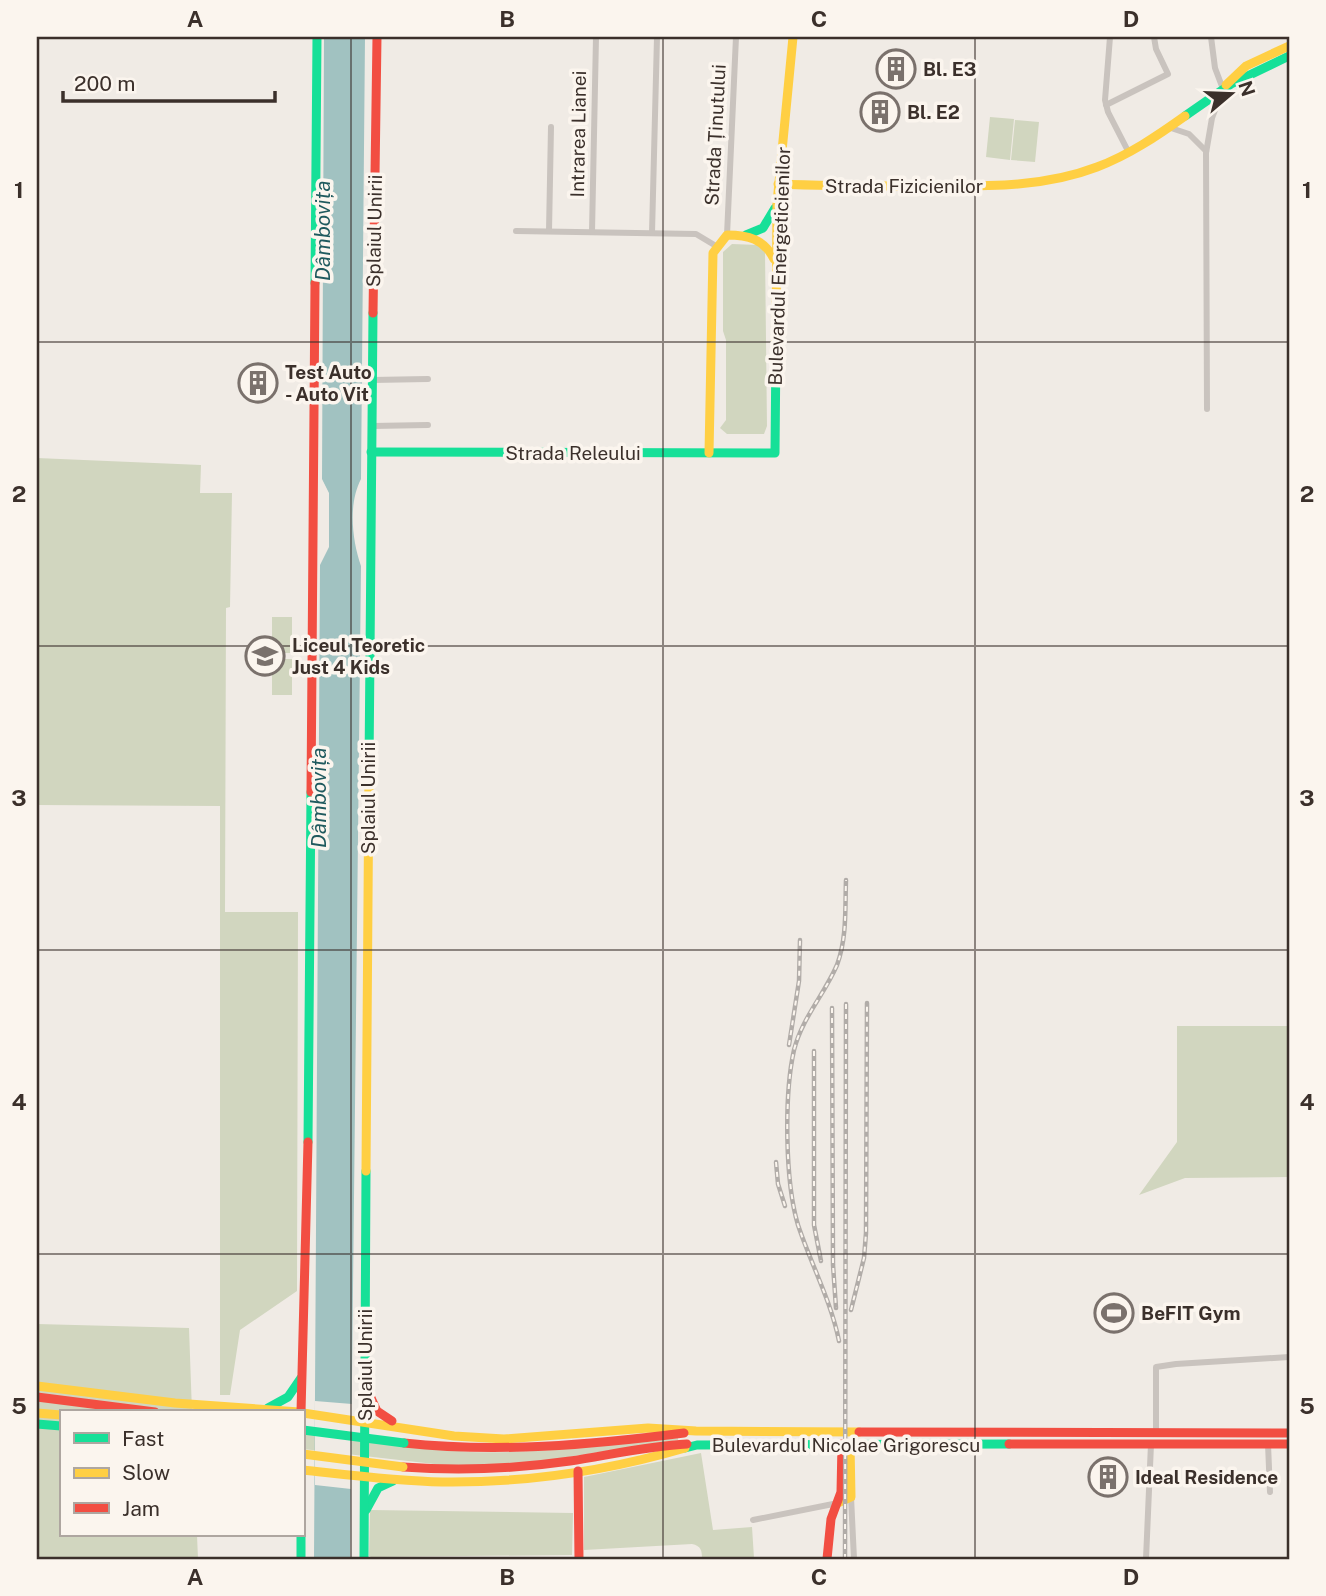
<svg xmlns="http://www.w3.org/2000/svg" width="1326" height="1596" font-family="'Public Sans',sans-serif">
<rect width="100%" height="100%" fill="#f0ebe5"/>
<g fill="#d1d6bf">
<polygon points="990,117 1014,119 1010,160 986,157"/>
<polygon points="1015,120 1039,122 1035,162 1011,160"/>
<polygon points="732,244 758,245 765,252 767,426 764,434 727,434 720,428 726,420 726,340 723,331 723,252"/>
<polygon points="37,458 201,465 200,493 232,493 230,607 226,608 225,912 298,912 297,1291 240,1330 230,1395 220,1395 220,806 37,805"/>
<rect x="272" y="617" width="20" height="36"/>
<rect x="272" y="659" width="20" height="36"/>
<polygon points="1177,1026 1289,1026 1289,1177 1185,1178 1139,1195 1177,1142"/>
<polygon points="37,1324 189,1328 192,1412 61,1412 61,1535 197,1535 198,1559 37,1559"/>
<path d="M303,1433l166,19c70,2 139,-7 209,-14v2l-135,21 -49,5 -51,-1 -140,-16z"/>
<path d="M701,1453l12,77 39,-3 2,31 8,1h-60c0,-9 -1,-13 -10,-15l-108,6v-73z"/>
<polygon points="370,1510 573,1513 572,1555 371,1557 369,1556"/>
</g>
<path fill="#a1c2c1" d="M324,37h41l-4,442c-13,25 -9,61 0,87l-11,993h-36l6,-994 9,-18v-54l-7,-14z"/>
<polygon fill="#f0ebe5" points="315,1401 352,1404 351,1489 315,1485"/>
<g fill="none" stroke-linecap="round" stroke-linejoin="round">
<g stroke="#c9c3be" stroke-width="6">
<polyline points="1110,37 1105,100 1108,112 1129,153"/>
<polyline points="1106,105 1168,74 1156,49 1154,37"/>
<polyline points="1171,128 1189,134 1206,151"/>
<polyline points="516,231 696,234 716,246"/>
<polyline points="549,231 551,127"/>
<polyline points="592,232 596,37"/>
<polyline points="652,233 657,37"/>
<polyline points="727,235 736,37"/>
<polyline points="372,380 428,379"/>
<polyline points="1207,409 1206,153 1212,118 1223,89 1215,68 1211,37"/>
<polyline points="372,426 428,425"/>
<polyline points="1156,1434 1156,1367 1176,1364 1289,1357"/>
<polyline points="1268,1444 1270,1492"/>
<polyline points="851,1497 854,1559"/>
<polyline points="753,1520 838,1503"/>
<polyline points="1146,1559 1151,1444"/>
</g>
<g stroke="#16e098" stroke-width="9">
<polyline points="1185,116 1231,84 1289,56"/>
<polyline points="746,235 763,228 775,208"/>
<polyline points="315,283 317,37"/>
<polyline points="371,452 775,453 776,344"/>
<polyline points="369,767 373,313"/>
<polyline points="308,1142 311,792"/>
<polyline points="268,1408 288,1397 301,1378"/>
<polyline points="37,1424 61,1426"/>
<polyline points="685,1448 697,1445 1009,1444"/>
<polyline points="366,1510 378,1488 393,1481"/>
<polyline points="301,1535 301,1559"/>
<polyline points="364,1559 366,1171"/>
</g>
<g stroke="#ffcf43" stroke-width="9">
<polyline points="1226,85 1246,66 1289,46"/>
<path d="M778,184c46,2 93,2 139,2 61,0 123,3 180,-19 32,-12 60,-31 88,-51"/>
<polyline points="776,344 777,203 793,37"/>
<path d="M709,453l4,-200 14,-18c21,0 37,4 47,24"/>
<polyline points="366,1171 369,767"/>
<polyline points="37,1386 175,1403 299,1412"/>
<polyline points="37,1413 61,1415"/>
<polyline points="303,1413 454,1436 504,1439 648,1428 696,1431 859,1432"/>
<path d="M303,1470c46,5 92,11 139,12 82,1 165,-11 243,-34"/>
<polyline points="838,1503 851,1497 850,1444"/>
</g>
<g stroke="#f24e42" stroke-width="9">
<polyline points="373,313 377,37"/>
<polyline points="311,792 315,283"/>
<polyline points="367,1389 377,1411 392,1421"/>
<polyline points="37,1397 155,1412"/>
<polyline points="301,1412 308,1142"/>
<polyline points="859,1432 1289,1433"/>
<path d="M404,1443c94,10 186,2 280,-10"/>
<polyline points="1009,1444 1289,1444"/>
<path d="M403,1467c56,4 111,2 167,-6 39,-6 78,-15 117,-17"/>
<polyline points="578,1471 579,1559"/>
<polyline points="827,1559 831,1519 841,1492 842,1444"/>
</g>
<g stroke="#b1aca8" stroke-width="4.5">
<g id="rail">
<polyline points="832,1008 833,1265 836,1308"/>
<polyline points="789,1045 799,981 800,940"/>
<polyline points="814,1051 814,1225 821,1261"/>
<polyline points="776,1162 778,1184 785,1206"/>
<polyline points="851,1310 864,1258 866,1233 867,1003"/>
<path d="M839,1341c-8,-40 -28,-77 -41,-116 -13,-43 -14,-130 -4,-175 8,-32 30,-55 43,-85 10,-27 8,-56 9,-85"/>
<polyline points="845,1559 846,1004"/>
</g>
</g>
<use href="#rail" stroke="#fbf5ee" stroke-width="2" stroke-dasharray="5" stroke-linecap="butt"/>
<polyline stroke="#16e098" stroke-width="9" points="303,1430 404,1443"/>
<polyline stroke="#ffcf43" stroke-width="9" points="303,1454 403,1467"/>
</g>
<path fill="none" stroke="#3b302b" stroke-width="2" stroke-opacity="0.55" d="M351,37v1522M663,37v1522M975,37v1522M37,342h1252M37,646h1252M37,950h1252M37,1254h1252"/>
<defs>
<g id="building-ring" transform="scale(2.0125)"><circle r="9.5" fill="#fbf5ee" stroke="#7a716c" stroke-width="1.5"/><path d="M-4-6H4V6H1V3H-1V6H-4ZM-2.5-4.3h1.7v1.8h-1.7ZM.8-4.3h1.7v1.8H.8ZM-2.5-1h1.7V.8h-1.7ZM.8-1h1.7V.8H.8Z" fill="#7a716c"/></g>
<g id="school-ring" transform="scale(2.0125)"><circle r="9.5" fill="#fbf5ee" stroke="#7a716c" stroke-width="1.5"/><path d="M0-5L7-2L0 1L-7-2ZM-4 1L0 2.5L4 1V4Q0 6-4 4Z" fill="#7a716c"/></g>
<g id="stadium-ring" transform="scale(2.0125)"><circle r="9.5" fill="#fbf5ee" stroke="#7a716c" stroke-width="1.5"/><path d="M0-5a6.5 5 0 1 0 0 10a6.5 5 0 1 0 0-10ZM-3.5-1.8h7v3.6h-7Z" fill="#7a716c"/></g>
</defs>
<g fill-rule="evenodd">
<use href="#building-ring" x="896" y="69"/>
<use href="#building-ring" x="880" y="112"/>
<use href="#building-ring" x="258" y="383"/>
<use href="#school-ring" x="265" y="656"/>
<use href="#stadium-ring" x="1114" y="1313"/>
<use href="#building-ring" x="1108" y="1477"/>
</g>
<g text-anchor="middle" stroke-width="7" stroke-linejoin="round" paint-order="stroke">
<g font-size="19" font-weight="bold" fill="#3b302b" stroke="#fbf5ee" text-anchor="start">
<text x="923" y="76">Bl. E3</text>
<text x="907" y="119">Bl. E2</text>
<text x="285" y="379">Test Auto<tspan x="285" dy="22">- Auto Vit</tspan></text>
<text x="292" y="652">Liceul Teoretic<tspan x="292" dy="22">Just 4 Kids</tspan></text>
<text x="1141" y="1320">BeFIT Gym</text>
<text x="1135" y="1484">Ideal Residence</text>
</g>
<g font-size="19" fill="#3b302b" stroke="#fbf5ee">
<text transform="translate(578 134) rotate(-89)" y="7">Intrarea Lianei</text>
<text transform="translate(715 135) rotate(-87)" y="7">Strada Ținutului</text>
<text x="904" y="193">Strada Fizicienilor</text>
<text transform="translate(374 231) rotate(-89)" y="7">Splaiul Unirii</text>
<text transform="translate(779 266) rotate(-88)" y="7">Bulevardul Energeticienilor</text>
<text x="573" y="460">Strada Releului</text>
<text transform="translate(368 798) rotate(-90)" y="7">Splaiul Unirii</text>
<text transform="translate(365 1365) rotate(-90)" y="7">Splaiul Unirii</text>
<text x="846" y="1452">Bulevardul Nicolae Grigorescu</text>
</g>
<g font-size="21" font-style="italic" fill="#1f5a5e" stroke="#fbf5ee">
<text transform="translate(323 231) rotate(-90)" y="7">Dâmbovița</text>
<text transform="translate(319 798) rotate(-90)" y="7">Dâmbovița</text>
</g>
</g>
<rect width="1326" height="1596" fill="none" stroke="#fbf5ee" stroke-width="77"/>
<rect x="60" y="1410" width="245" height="126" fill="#fbf5ee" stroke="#aea6a0" stroke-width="2"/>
<rect x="74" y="1433" width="35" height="10" fill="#16e098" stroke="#aea6a0" stroke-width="2"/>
<text x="122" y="1446" font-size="21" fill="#3b302b">Fast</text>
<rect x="74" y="1468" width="35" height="10" fill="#ffcf43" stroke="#aea6a0" stroke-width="2"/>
<text x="122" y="1480" font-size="21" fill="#3b302b">Slow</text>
<rect x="74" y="1503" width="35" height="10" fill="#f24e42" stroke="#aea6a0" stroke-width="2"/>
<text x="122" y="1516" font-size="21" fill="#3b302b">Jam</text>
<g transform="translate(1231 94) rotate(71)" stroke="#fbf5ee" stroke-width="5" paint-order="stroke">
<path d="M0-5L12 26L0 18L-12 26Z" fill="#3b302b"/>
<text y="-10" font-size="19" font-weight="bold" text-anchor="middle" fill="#3b302b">N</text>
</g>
<path d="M63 91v10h212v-10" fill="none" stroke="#3b302b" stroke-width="3.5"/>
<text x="74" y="91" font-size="21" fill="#3b302b" stroke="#fbf5ee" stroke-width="5" paint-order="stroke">200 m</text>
<rect x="38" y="38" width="1250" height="1520" fill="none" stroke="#3b302b" stroke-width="2.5"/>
<g font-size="23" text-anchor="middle" font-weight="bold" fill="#3b302b">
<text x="195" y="27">A</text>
<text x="507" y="27">B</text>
<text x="819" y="27">C</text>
<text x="1131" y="27">D</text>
<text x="19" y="198">1</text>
<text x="1307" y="198">1</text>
<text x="19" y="502">2</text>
<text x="1307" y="502">2</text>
<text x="19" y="806">3</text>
<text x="1307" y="806">3</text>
<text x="19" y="1110">4</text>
<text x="1307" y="1110">4</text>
<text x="19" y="1414">5</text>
<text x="1307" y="1414">5</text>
<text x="195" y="1585">A</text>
<text x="507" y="1585">B</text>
<text x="819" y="1585">C</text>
<text x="1131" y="1585">D</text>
</g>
</svg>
